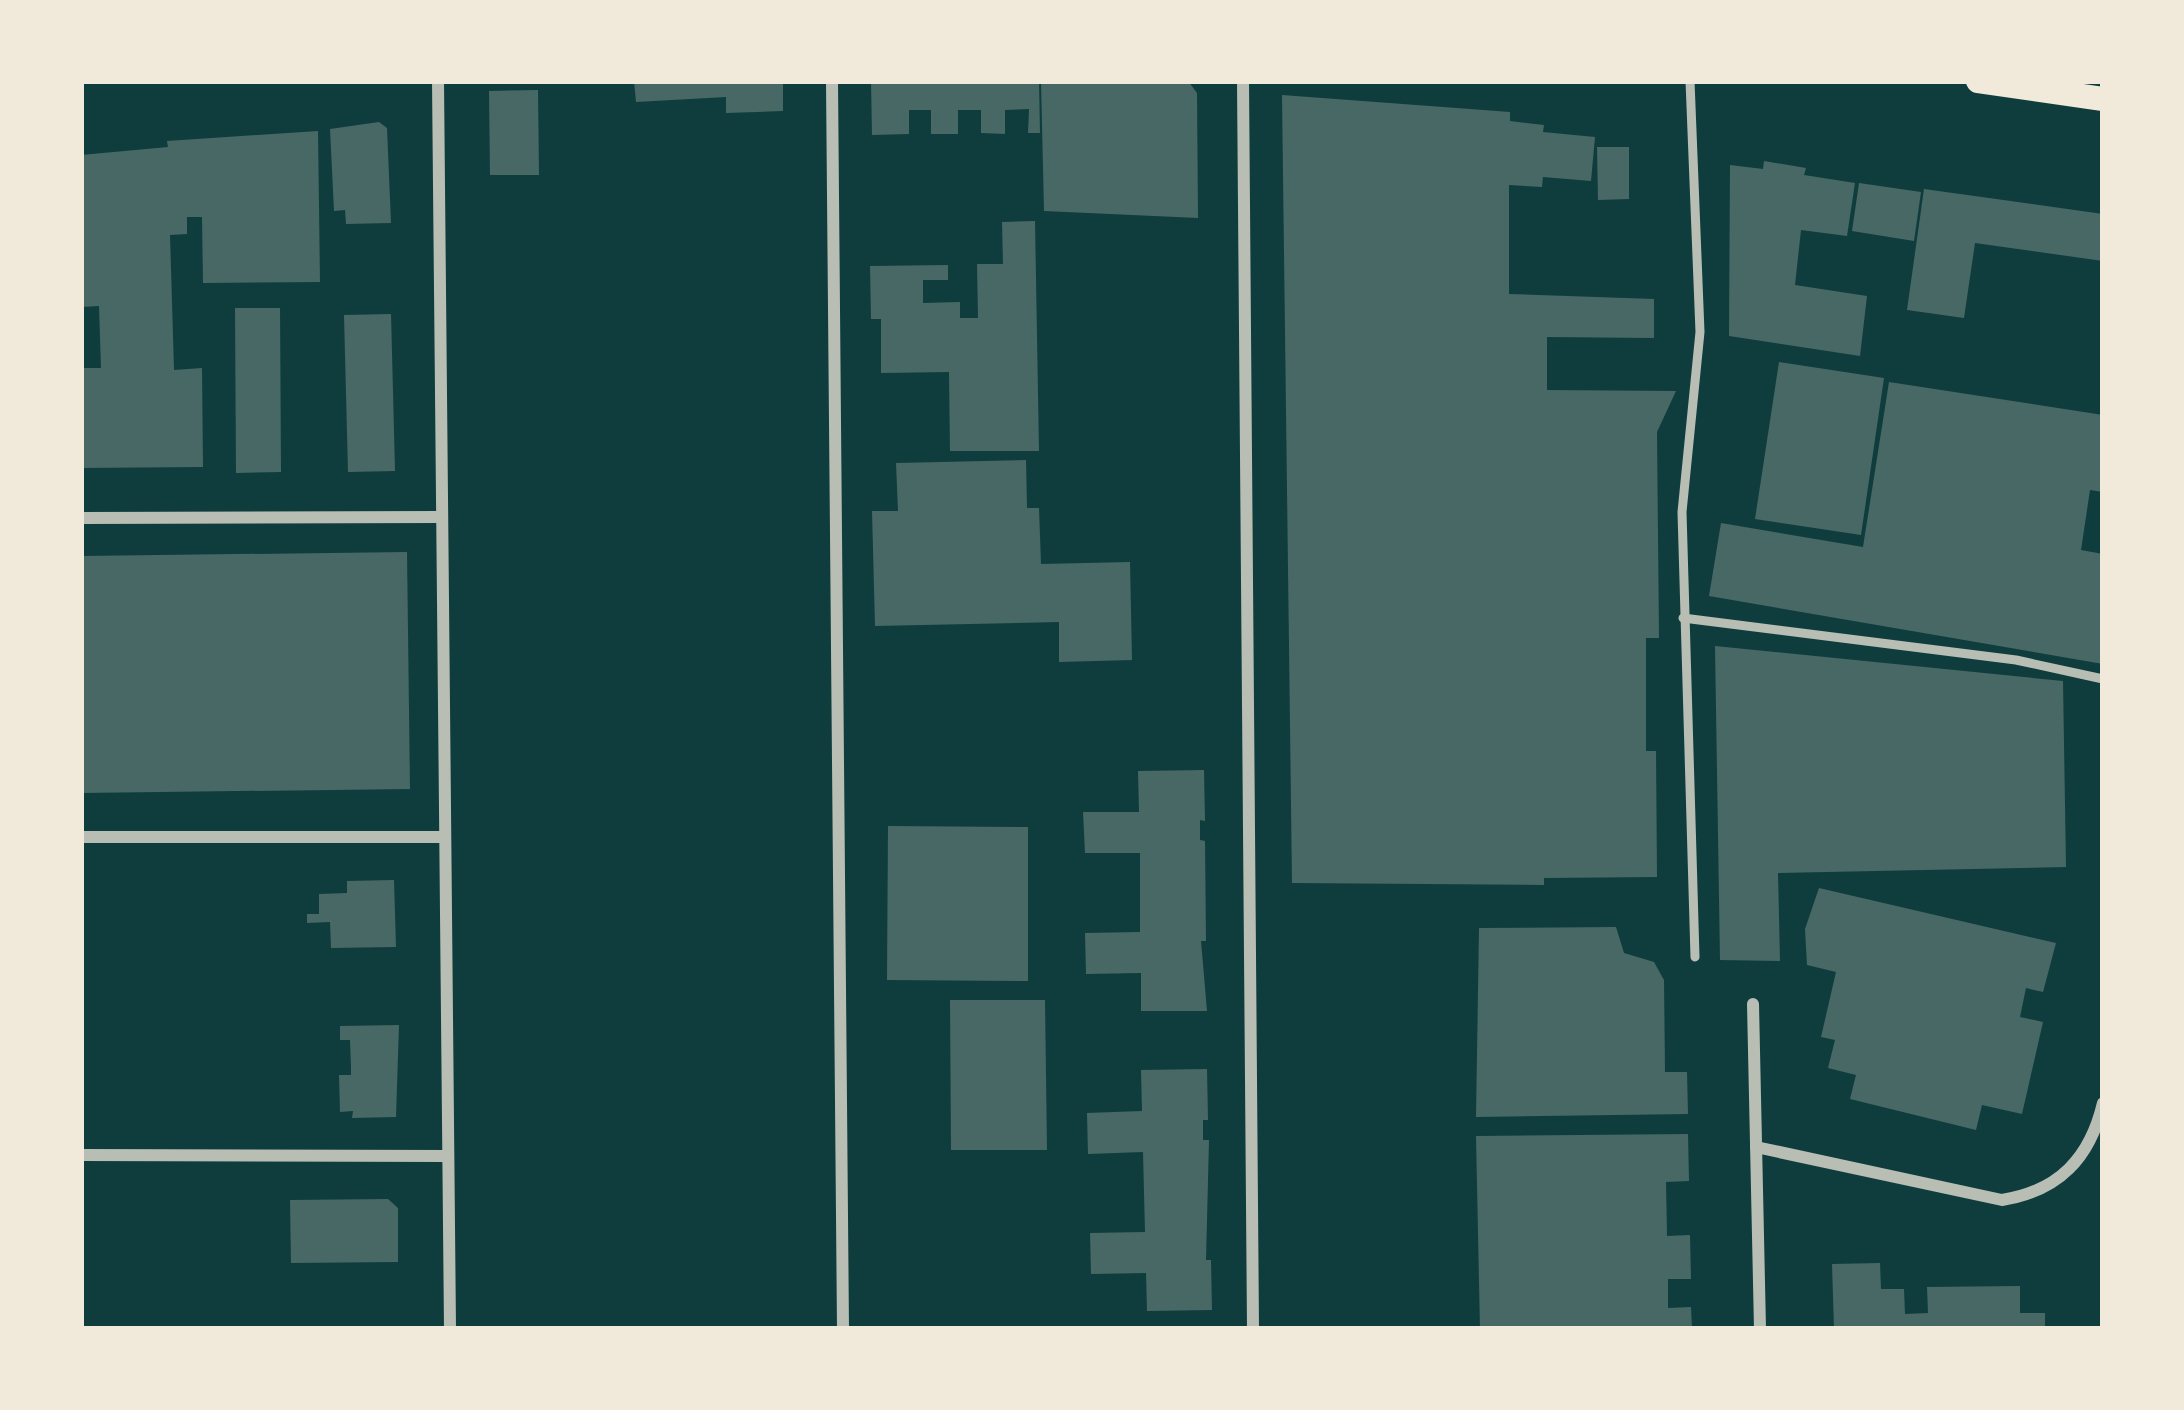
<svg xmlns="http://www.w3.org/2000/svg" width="2184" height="1410" font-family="Manrope,sans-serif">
<rect width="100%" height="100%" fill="#0f3d3e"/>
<g fill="#486865">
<polygon points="634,81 783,81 783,111 726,113 726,97 636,102"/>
<polygon points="871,81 1039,81 1040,133 1028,133 1029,109 1005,110 1005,134 981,133 981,110 958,110 958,134 931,134 931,110 909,110 909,134 872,135"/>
<polygon points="1041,81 1188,81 1197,93 1198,218 1044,211"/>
<polygon points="538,90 539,175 490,175 489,91"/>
<polygon points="1282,95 1510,112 1510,121 1544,125 1543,132 1595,137 1591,181 1543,177 1542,187 1509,185 1509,294 1654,299 1654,338 1547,337 1547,390 1676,391 1657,432 1659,638 1646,638 1646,751 1656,751 1657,877 1544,878 1544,885 1292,883"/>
<polygon points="379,122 387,128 391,223 346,224 345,210 334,211 330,129"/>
<polygon points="318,131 320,282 203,283 202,217 187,217 187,234 170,235 174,370 202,368 203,467 81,468 81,368 101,368 99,306 81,307 81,155 168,147 167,141"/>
<polygon points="1597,147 1629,147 1629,199 1598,200"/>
<polygon points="1764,161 1806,168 1804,175 1855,183 1847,236 1801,230 1795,285 1867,296 1860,356 1729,336 1730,165 1763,169"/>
<polygon points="1859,183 1921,192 1914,241 1852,231"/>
<polygon points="1924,189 2103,214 2103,261 1975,243 1964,318 1907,310"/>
<polygon points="1035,221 1039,451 950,451 949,372 881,373 881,319 871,319 870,266 948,265 948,280 923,280 923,303 960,302 960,318 978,318 977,264 1003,264 1002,222"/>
<polygon points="235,308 280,308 281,472 236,473"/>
<polygon points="391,314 395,471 348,472 344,315"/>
<polygon points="1779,362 1884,378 1861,535 1755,519"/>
<polygon points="1889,382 2103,415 2103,492 2090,490 2081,550 2103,554 2103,664 1709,596 1721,523 1863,547"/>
<polygon points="1026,460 1027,508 1039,508 1041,564 1130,562 1132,660 1059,662 1059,622 875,626 872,511 898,511 896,463"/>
<polygon points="407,552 410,789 81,793 81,556"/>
<polygon points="1715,646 2063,681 2066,867 1778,873 1780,961 1720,960"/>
<polygon points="1204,770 1205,821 1200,820 1200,840 1205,841 1206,941 1201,941 1207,1011 1141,1011 1141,973 1086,974 1085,933 1140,932 1140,853 1085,853 1083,812 1139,812 1138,771"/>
<polygon points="888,826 1028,827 1028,981 887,980"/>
<polygon points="394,880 396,947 331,948 330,922 307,923 307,914 319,914 319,894 347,893 347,881"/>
<polygon points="1819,888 2056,943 2043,992 2026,988 2020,1017 2043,1022 2022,1114 1982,1105 1976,1130 1850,1099 1856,1075 1828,1068 1835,1040 1821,1037 1836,972 1807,965 1805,929"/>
<polygon points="1616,927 1624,953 1654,962 1664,980 1665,1072 1687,1072 1688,1114 1476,1117 1479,928"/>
<polygon points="950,1000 1045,1000 1047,1150 951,1150"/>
<polygon points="399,1025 396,1117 352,1118 353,1111 340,1112 339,1075 351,1075 351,1067 350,1040 340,1040 340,1026"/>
<polygon points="1207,1069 1208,1120 1203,1120 1203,1140 1209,1140 1206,1260 1211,1260 1212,1310 1147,1311 1146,1273 1091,1274 1090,1233 1145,1232 1143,1152 1088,1154 1087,1113 1142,1111 1141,1070"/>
<polygon points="1688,1134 1689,1181 1666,1182 1667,1236 1690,1235 1691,1279 1668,1279 1668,1308 1691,1307 1692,1329 1480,1329 1476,1136"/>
<polygon points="388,1199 398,1208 398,1262 291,1263 290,1200"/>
<polygon points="1880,1263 1881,1289 1904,1289 1905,1314 1928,1313 1927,1287 2020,1286 2020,1313 2045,1313 2045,1329 1834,1329 1832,1264"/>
</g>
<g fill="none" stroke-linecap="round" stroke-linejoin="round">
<g stroke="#b8beb3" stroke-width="9">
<polyline points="1690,81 1700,332 1682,512 1695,957"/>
<polyline points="1683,618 2016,660 2103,679"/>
</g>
<g stroke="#b8beb3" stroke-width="12">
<polyline points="438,81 450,1329"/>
<polyline points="832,81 843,1329"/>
<polyline points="1243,81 1253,1329"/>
<polyline points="81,518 442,517"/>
<polyline points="81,837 445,837"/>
<polyline points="1753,1004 1760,1329"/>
<path d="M1756,1147l246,53c57,-9 88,-42 101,-97"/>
<polyline points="81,1155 448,1156"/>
</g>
<polyline stroke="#f1e9da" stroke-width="24" points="1978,81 2103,99"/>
</g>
<rect width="2184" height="1410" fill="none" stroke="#f1e9da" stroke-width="168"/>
</svg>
